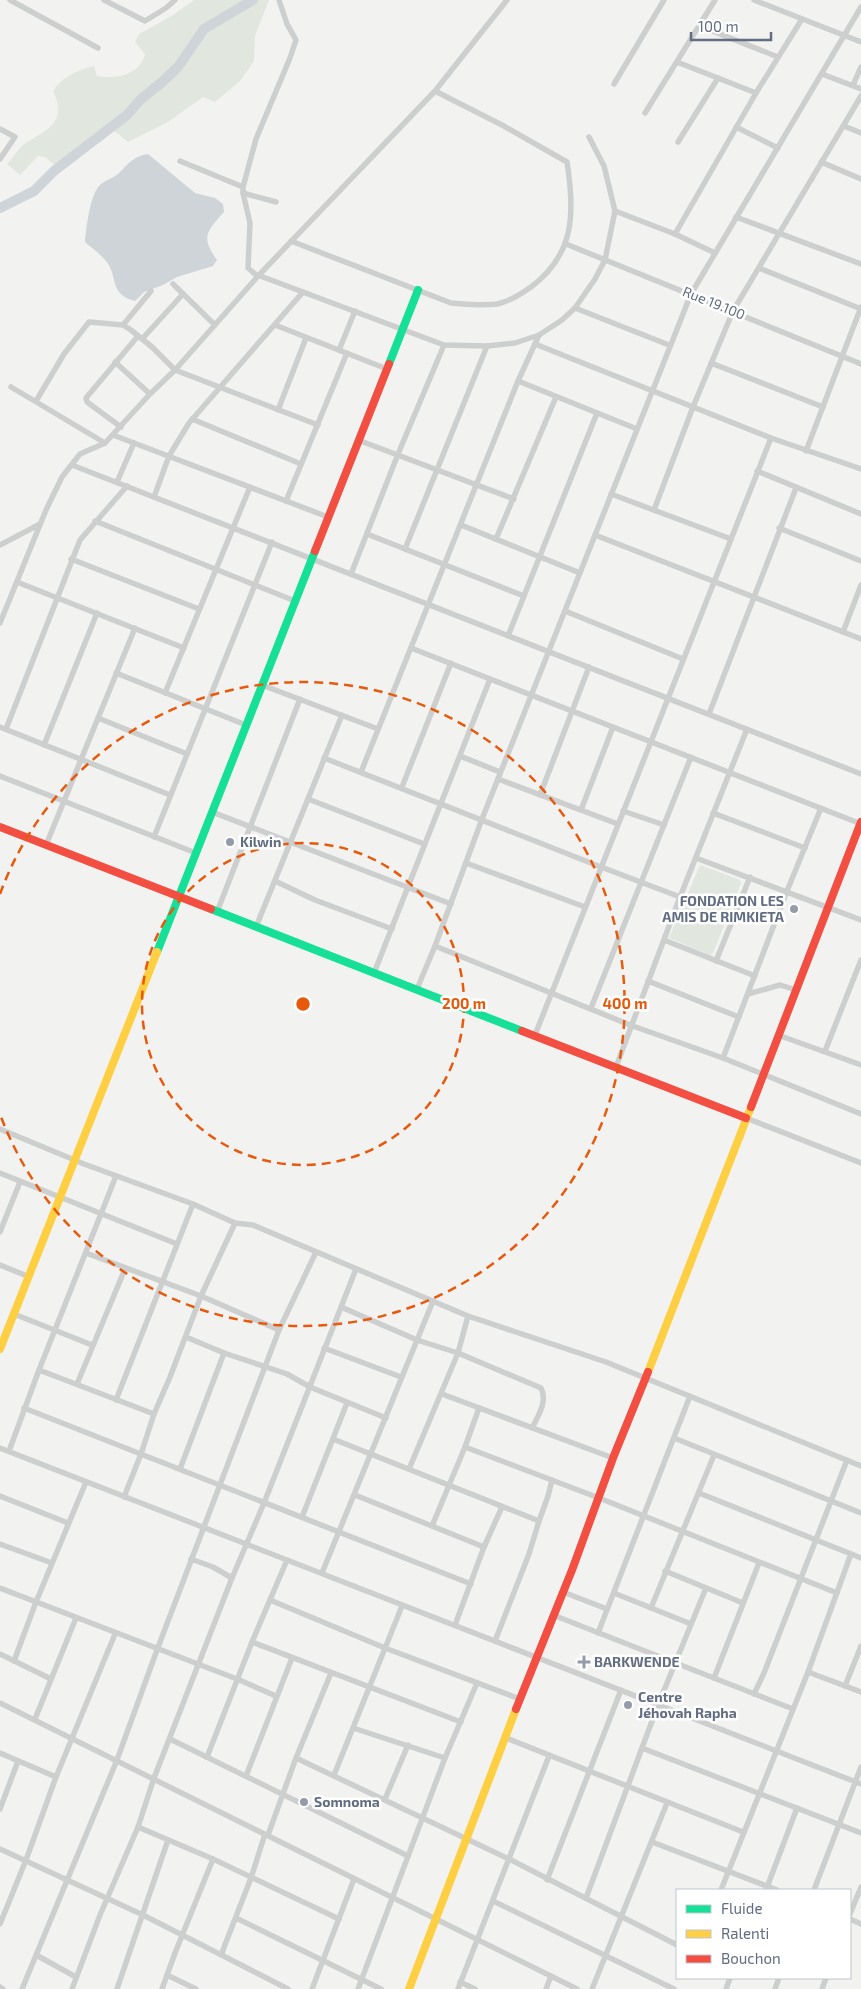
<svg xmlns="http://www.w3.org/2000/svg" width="861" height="1989" font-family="'Exo 2',sans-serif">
<rect width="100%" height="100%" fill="#f2f3f1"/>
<g fill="#e1e6df">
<path d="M194,0h75l-14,36 -1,25 -14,20 -25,21 -12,-5 -35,25 -40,20 -20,-16 -52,40 -11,-9 -7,-1 -18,19 -13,-11c6,-6 12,-17 19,-21 22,-14 42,-21 27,-52 10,-15 25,-21 41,-25l3,10c19,3 42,0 48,-22l-10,-12 4,-8 34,-19z"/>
<polygon points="700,865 740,880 741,883 713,953 710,955 669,938"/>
</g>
<path fill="#ced4d8" d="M148,154l47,39 20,5 8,6 1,8c-17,19 -24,25 -7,48l-4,6 -36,11 -14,8 -19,7 -9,9c-27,-7 -16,-24 -29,-40 -6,-7 -14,-13 -21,-19 1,-13 5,-48 15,-57 5,-5 14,-7 19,-12 10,-10 15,-17 29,-19z"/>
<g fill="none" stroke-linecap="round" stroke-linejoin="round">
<polyline stroke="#ced4d8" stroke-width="10" points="0,208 34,191 54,171 127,115 141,99 161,83 178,67 204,29 253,0"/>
<g stroke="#cdcece" stroke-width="5.5">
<polyline points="10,0 98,48"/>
<polyline points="104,0 145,21 166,8 175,0"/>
<polyline points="279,0 287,24 296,40 290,58 256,139 243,187 243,193 250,223 248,268 255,274 444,345 487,346 515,343 539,335 562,320 575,308 595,279 605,260 615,211 604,166 589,137"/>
<polyline points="754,0 861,42"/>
<polyline points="700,26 778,57"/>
<polyline points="677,62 756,93"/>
<polyline points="822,74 861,89"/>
<polyline points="614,84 664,0"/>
<polyline points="853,85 861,67"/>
<polyline points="645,113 715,0"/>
<polyline points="844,126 861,133"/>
<polyline points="736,127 778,148"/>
<polyline points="0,129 15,137 0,159"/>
<polyline points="678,142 718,78"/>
<polyline points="180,161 243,187"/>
<polyline points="821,162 861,179"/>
<polyline points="243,193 276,202"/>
<polyline points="615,211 675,234 715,253"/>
<polyline points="736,217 861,264"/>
<polyline points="675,234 756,93 802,19"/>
<path d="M291,241l160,62c15,1 30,3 46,1 12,-2 24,-10 34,-17 44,-33 44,-74 36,-125l-65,-37 -67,-34"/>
<polyline points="566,244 861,364"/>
<polyline points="759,268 861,309"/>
<polyline points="173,284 215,325"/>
<polyline points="575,308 669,345"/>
<polyline points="123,325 151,291"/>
<polyline points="275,325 387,369"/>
<polyline points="142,339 183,294"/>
<polyline points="535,344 771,438 861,469"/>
<polyline points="339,350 355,311"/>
<polyline points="115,362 150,394"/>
<polyline points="711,363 823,407"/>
<polyline points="518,381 637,429"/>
<polyline points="11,387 105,443"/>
<polyline points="36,401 64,354 89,322 123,325 131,330 152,347 175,370 318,425"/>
<polyline points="278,410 306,338"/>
<polyline points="192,419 301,464"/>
<polyline points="121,427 87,402 86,398 138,336"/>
<polyline points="113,435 328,517"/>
<polyline points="358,440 514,499"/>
<polyline points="806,451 861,307"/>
<polyline points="72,465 861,774"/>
<polyline points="757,471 861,514"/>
<polyline points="117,482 134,443"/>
<polyline points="611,494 731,539"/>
<polyline points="154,497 169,456 189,423 303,292"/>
<polyline points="286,501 347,353"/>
<polyline points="654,510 693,407 733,311 861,96"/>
<polyline points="95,521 295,601"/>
<polyline points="461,525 580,573"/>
<polyline points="779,528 861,561"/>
<polyline points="367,534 524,596"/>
<polyline points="595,535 861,639"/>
<polyline points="496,539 556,397"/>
<polyline points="0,545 40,524"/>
<polyline points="405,549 487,346"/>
<polyline points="71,559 199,609"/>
<polyline points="351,574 398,454 444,345"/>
<polyline points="17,582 184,648"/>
<polyline points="565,611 683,659"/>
<polyline points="0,623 46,510 62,477 80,454 105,443 150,394 175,370 259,275 435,91 507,0"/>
<polyline points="843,632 861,585"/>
<polyline points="508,636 597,413"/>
<polyline points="411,648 861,824"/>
<polyline points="116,673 246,725"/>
<polyline points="262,685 378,729"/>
<polyline points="165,693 250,487"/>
<polyline points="709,714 796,488"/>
<polyline points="98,718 187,754"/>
<polyline points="0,727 170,795"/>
<polyline points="6,729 80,540 127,486"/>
<polyline points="44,745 97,613"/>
<polyline points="460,756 500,772"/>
<polyline points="324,758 601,867 680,897"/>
<polyline points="361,772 518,381 539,335"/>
<polyline points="0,776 196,853"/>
<polyline points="498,779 618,824"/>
<polyline points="402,787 451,663"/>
<polyline points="540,795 589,667"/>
<polyline points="308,799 424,844"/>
<polyline points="581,810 613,727"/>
<polyline points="623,811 664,825"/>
<polyline points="212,812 451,904"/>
<polyline points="713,813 805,848"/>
<polyline points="154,837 272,542"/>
<polyline points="46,845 135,628"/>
<polyline points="696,858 861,920"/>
<polyline points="466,863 585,907"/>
<polyline points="275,881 315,900 392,929"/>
<polyline points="217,912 300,699"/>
<polyline points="256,927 342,715"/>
<polyline points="664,940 755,976"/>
<polyline points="435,946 482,819 691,294 861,7"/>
<polyline points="716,961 750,877"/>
<polyline points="374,973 490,679"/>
<polyline points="648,981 739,1017"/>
<polyline points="417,989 435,946 630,1025 723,1058 861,1114"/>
<polyline points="748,994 780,985 796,990"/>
<polyline points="591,1008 691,757"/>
<polyline points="535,1035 771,438"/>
<polyline points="778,1035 861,1065"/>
<polyline points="825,1051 861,960"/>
<polyline points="723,1058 787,891 821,808"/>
<polyline points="616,1067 680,897 747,729"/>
<polyline points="746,1118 861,1163"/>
<polyline points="0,1129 84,1164 193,1204 235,1223 253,1225 468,1316 606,1362 861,1466"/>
<polyline points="0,1173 177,1244"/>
<polyline points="0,1232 20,1182"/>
<polyline points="86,1253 201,1296 279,1330"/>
<polyline points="0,1265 27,1276"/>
<path d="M341,1307l76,33 41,13 83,35c7,13 -3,28 -9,40"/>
<polyline points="14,1314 92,1345"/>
<polyline points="186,1337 224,1353 287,1374 310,1387 386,1418"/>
<polyline points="324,1348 401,1377"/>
<polyline points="39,1370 154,1414"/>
<polyline points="77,1384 125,1269"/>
<polyline points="442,1394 613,1458"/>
<polyline points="116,1400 193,1204"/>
<polyline points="24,1408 471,1584"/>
<polyline points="674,1438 861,1513"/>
<polyline points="333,1439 539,1521"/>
<polyline points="465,1447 599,1498 837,1593"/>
<polyline points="0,1448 861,1784"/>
<polyline points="9,1451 39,1370 116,1176"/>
<polyline points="180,1469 224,1353"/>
<polyline points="409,1469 458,1353 468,1316"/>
<polyline points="699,1493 861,1558"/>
<polyline points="355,1495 484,1547"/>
<polyline points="0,1496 68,1523"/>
<polyline points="124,1497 141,1454 154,1414 170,1377 201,1296 235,1223"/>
<polyline points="302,1517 347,1403"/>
<polyline points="432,1526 465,1447 479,1408"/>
<polyline points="0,1544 52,1563"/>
<polyline points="191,1559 213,1567 232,1578"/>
<polyline points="665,1571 743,1603"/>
<polyline points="322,1573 433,1301"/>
<polyline points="0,1588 237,1679 276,1696"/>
<polyline points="563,1592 607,1609"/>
<polyline points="614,1593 691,1624"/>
<polyline points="270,1600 385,1648 520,1699"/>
<polyline points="651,1608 714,1455"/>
<polyline points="553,1615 793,1709"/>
<polyline points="455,1625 484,1547 502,1507"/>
<polyline points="598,1633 690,1396"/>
<polyline points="495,1641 529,1554 539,1521 548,1496 552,1480"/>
<polyline points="252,1642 461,1722"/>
<polyline points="0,1654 51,1679"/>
<polyline points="14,1661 36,1602 86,1482"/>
<polyline points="808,1672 861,1692"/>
<polyline points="714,1678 759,1563"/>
<polyline points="845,1686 861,1646"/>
<polyline points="754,1694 764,1673 847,1460"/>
<polyline points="0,1703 577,1989"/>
<polyline points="35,1719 76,1618"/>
<polyline points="353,1728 445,1758"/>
<polyline points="506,1738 743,1832"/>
<polyline points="170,1739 408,1856"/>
<polyline points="642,1748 861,1833"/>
<polyline points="0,1753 56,1777"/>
<polyline points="207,1757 252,1642 287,1560"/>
<polyline points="296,1758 509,1859 677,1945"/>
<polyline points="334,1775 402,1606"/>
<polyline points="246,1776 292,1658"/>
<polyline points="385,1799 408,1745"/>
<polyline points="0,1809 18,1761"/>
<polyline points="138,1827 213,1859 339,1919"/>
<polyline points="268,1835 296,1758 331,1673"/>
<polyline points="652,1842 777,1890"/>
<polyline points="0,1849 143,1915 288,1989"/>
<polyline points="547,1880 621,1690"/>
<polyline points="721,1890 808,1672 851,1554"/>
<polyline points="766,1890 797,1808"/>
<polyline points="814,1890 861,1767"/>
<polyline points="586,1898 658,1705 706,1588"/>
<polyline points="493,1901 674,1989"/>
<polyline points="850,1914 861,1887"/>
<polyline points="236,1918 381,1989"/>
<polyline points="850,1919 861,1924"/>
<polyline points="0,1924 26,1860 56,1777 115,1634"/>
<polyline points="221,1955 251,1878 265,1834"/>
<polyline points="38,1956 76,1977"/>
<polyline points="167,1975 196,1989"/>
<polyline points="460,1982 475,1989"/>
<polyline points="0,1987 3,1989"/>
<polyline points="22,1989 117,1760 157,1650 279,1330 316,1252"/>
<polyline points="72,1989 100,1915 138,1827 154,1778 232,1578 264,1503 356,1269"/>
<polyline points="117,1989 168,1840"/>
<polyline points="162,1989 175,1953 213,1859"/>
<polyline points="312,1989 354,1879"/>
<polyline points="358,1989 445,1758 477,1683"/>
<polyline points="458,1989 549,1756"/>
<polyline points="546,1989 551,1976"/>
<polyline points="592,1989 667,1803"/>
<polyline points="726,1989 730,1978"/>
<polyline points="775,1989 779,1978"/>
<polyline points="822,1989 826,1978"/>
</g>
<g stroke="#16e098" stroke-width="8">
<polyline points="389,364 418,290"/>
<polyline points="211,909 522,1031"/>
<polyline points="157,952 315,551"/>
</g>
<g stroke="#ffcf43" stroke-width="8">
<polyline points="0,1349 157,952"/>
<polyline points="648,1372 751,1107"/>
<polyline points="409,1989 516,1709"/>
</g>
<g stroke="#f24e42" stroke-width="8">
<polyline points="315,551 389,364"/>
<polyline points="0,827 211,909"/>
<polyline points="522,1031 746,1118"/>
<polyline points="751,1107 861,822"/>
<polyline points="516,1709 572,1570 613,1458 648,1372"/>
</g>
</g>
<g fill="none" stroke="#e8590c" stroke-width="2.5" stroke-dasharray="9 6">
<circle cx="303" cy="1004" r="161"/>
<path d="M0 894A322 322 0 1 1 0 1114"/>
</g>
<g fill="#949ca9" stroke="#fff" stroke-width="2">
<circle cx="230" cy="842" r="5"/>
<circle cx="794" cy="909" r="5"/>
<path d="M581.5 1654.5h5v5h5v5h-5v5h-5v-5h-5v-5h5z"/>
<circle cx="628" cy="1705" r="5"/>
<circle cx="304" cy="1802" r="5"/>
</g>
<g text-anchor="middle" stroke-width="5" stroke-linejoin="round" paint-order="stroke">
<g font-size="14" fill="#626d82" stroke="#fff">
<text transform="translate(714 303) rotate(22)" y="5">Rue 19.100</text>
</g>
<g font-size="14" font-weight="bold" fill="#626d82" stroke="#fff" text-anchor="start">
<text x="240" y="847">Kilwin</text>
<text x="784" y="906" text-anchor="end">FONDATION LES<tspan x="784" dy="16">AMIS DE RIMKIETA</tspan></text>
<text x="594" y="1667">BARKWENDE</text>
<text x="638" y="1702">Centre<tspan x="638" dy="16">Jéhovah Rapha</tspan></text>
<text x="314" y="1807">Somnoma</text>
</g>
</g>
<circle cx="303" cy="1004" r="8" fill="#e8590c" stroke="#fff" stroke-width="2.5"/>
<g font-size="15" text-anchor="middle" font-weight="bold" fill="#e8590c" stroke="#fff" stroke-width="5" stroke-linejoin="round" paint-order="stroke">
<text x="464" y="1009">200 m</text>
<text x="625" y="1009">400 m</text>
</g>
<rect x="676" y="1889" width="175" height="90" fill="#ffffff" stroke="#c0c5cd"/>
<rect x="686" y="1905" width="25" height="8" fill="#16e098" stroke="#c0c5cd"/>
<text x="721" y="1914" font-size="15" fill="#626d82">Fluide</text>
<rect x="686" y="1930" width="25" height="8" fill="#ffcf43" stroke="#c0c5cd"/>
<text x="721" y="1939" font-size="15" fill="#626d82">Ralenti</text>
<rect x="686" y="1955" width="25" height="8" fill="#f24e42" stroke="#c0c5cd"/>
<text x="721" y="1964" font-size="15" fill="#626d82">Bouchon</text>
<path d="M691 32v8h80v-8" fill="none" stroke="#626d82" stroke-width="2.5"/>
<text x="698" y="32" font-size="15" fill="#626d82" stroke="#ffffff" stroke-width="4" paint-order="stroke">100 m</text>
</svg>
